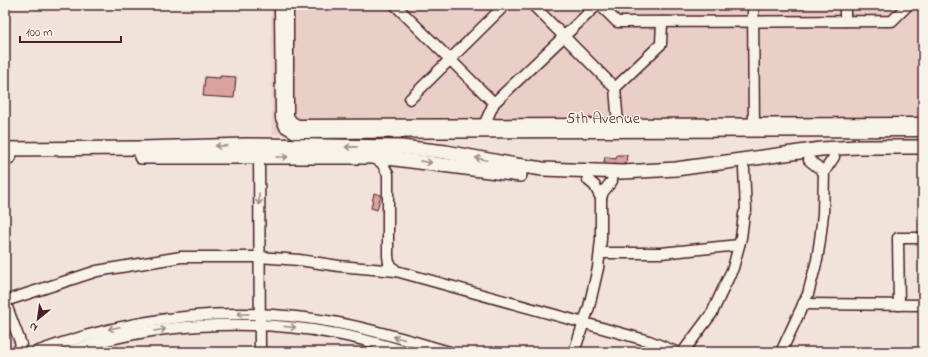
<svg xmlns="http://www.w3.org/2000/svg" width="928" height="357" font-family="'Indie Flower',sans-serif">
<rect width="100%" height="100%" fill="#f1e3d9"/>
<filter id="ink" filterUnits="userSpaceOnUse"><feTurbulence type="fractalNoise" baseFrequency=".025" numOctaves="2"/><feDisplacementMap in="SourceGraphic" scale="8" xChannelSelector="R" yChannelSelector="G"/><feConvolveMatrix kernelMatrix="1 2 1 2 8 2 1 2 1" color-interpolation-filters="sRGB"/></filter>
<g filter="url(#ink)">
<polygon fill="#eacfc7" points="271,5 923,5 923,135 272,134"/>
<g fill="#dba19d" stroke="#4a1f2b">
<polygon points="220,76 236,77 234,98 203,96 205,77 220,78"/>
<polygon points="617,155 627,155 626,164 604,162 605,157 616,159"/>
<polygon points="374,193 381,195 377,210 371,208"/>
</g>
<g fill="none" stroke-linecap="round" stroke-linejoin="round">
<g stroke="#4a1f2b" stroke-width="13">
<g id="minor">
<polyline points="280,5 281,118 285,127 295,133 923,131"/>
<polyline points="288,5 288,116 292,122 298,125 923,123"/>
<polyline points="395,5 494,103 484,125"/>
<polyline points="533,5 615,88 618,124"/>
<polyline points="600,5 617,22 892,21 908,5"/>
<polyline points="753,5 754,129"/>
<polyline points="845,5 845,21"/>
<polyline points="615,88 661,44 662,22"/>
<polyline points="410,99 505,5"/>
<polyline points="494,103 597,5"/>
<polyline points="259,150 260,352"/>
<polyline points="372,157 382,163 388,174 388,256 389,263 396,271 649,341 676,352"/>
<polyline points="809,160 824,172"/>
<polyline points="5,162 11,157"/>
<polyline points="601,198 603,192 612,181"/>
<polyline points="600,253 661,253 739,245"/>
<polyline points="5,301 97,271 181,257 259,257 299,260 339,266 396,271"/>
<polyline points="5,302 21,344 18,352"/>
<polyline points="803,304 923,305"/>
<polyline points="899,305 898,238 923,238"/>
<path d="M36,352c97,-36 194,-48 297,-30 39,7 78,19 117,30"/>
<path d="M68,352c80,-29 180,-34 263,-19 26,4 52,12 77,19"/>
<polyline points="574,352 589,307 598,268 601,239 601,198 595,186 588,180"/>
<polyline points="683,352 712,313 724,287 733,268 741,238 744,214 746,210 744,169"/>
<polyline points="781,352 808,294 817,260 820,240 823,214 824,172 834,157"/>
</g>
</g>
<g stroke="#4a1f2b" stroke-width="16">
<g id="major">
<polyline points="5,149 142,148 246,145 401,147 446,152 516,165 543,169 623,172 676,169 821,149 858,147 923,147"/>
<polyline points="141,157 380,157 520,175"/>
</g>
</g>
<use href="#minor" stroke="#f7f3e8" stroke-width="10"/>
<use href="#major" stroke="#f7f3e8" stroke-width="13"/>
</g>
<defs><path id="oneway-shaft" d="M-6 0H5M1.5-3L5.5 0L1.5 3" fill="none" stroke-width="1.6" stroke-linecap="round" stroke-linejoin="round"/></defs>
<g stroke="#a0898a">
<use href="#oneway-shaft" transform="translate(221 146) rotate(178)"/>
<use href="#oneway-shaft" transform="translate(351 147) rotate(179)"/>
<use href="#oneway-shaft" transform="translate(282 157)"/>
<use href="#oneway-shaft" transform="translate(481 159) rotate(-168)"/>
<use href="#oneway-shaft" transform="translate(426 162) rotate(8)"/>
<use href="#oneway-shaft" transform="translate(259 199) rotate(90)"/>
<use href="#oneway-shaft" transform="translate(243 314) rotate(180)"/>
<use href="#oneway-shaft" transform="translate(290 327) rotate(5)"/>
<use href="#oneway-shaft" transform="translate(114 328) rotate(168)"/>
<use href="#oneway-shaft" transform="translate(160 330) rotate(-9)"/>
<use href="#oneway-shaft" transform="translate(399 338) rotate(-165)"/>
</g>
</g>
<g text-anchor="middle" stroke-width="3" stroke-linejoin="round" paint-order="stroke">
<g font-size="16" fill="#4a1f2b" stroke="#f7f3e8">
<text x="603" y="123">5th Avenue</text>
</g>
</g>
<rect width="928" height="357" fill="none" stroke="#f7f3e8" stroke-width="20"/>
<rect x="10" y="10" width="908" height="337" fill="none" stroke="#4a1f2b" stroke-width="1.5" filter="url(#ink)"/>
<g transform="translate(38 319) rotate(209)" stroke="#f7f3e8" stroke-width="3" paint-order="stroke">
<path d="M0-3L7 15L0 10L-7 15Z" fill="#4a1f2b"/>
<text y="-6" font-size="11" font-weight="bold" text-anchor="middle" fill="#4a1f2b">N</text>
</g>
<path d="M20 36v6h101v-6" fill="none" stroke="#4a1f2b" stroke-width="2"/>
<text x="26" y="36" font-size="12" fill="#4a1f2b" stroke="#f7f3e8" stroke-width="3" paint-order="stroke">100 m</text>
</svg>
